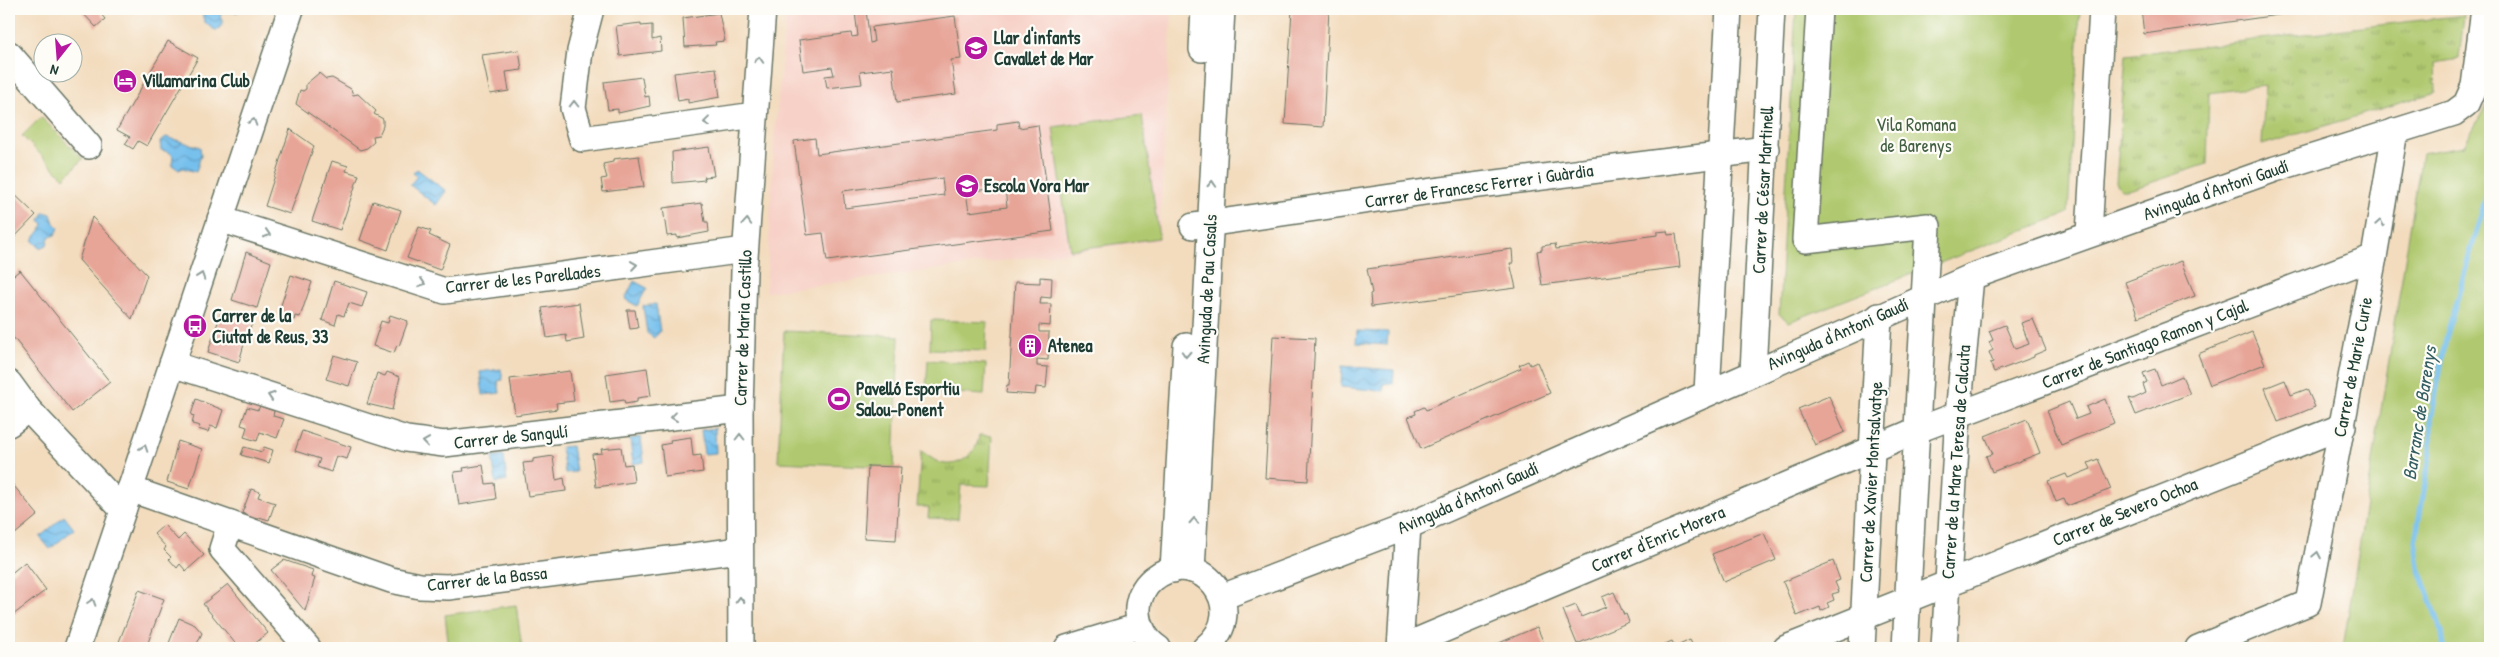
<svg xmlns="http://www.w3.org/2000/svg" width="2499" height="657" font-family="'Patrick Hand',sans-serif">
<defs>
<pattern id="park-tufts" width="24" height="20" patternUnits="userSpaceOnUse" patternTransform="scale(1.25)"><rect width="24" height="20" fill="#b0c96f"/><path d="M3 7l-1-3M5 7V3M7 7l1-3M15 17l-1-3M17 17v-4M19 17l1-3" fill="none" stroke="#8fa45c"/></pattern>
<pattern id="water-waves" width="16" height="10" patternUnits="userSpaceOnUse" patternTransform="scale(1.25)"><rect width="16" height="10" fill="#74bfed"/><path d="M0 5q4-4 8 0t8 0" fill="none" stroke="#5f9cc1"/></pattern>
</defs>
<rect width="100%" height="100%" fill="#fdfcf7"/>
<filter id="ink" filterUnits="userSpaceOnUse"><feTurbulence type="fractalNoise" baseFrequency=".02" numOctaves="2"/><feDisplacementMap in="SourceGraphic" scale="10" xChannelSelector="R" yChannelSelector="G"/><feConvolveMatrix kernelMatrix="1 2 1 2 8 2 1 2 1" color-interpolation-filters="sRGB"/></filter>
<filter id="wash" filterUnits="userSpaceOnUse"><feTurbulence type="fractalNoise" baseFrequency=".0096" numOctaves="4" result="noise"/><feDisplacementMap in="SourceGraphic" scale="20" xChannelSelector="R" yChannelSelector="G"/><feGaussianBlur stdDeviation="1.12" result="paint"/><feColorMatrix in="noise" values="0 0 0 0 0 0 0 0 0 0 0 0 0 0 0 0 0 1.4 0 .05"/><feComposite in="paint" operator="in"/></filter>
<g filter="url(#wash)">
<rect width="100%" height="100%" fill="#f3dcbe"/>
<polygon fill="#f7d1c7" points="847,9 1172,9 1159,240 766,292 775,131 786,17"/>
<g fill="#b0c96f" stroke="#688352">
<polygon points="1796,9 2080,9 2068,213 1789,322 1779,314"/>
<polygon points="2490,98 2490,648 2343,648 2422,153 2464,146"/>
<polygon points="1142,115 1159,238 1070,250 1053,127"/>
<polygon points="41,117 83,159 64,178 22,136"/>
<polygon points="931,320 987,322 986,351 930,349"/>
<polygon points="784,331 899,336 894,467 778,462"/>
<polygon points="928,360 986,364 984,395 926,391"/>
<polygon points="516,605 522,648 449,648 445,615"/>
</g>
<g fill="url(#park-tufts)" stroke="#688352">
<polygon points="2464,15 2459,59 2435,63 2436,92 2262,145 2265,86 2209,93 2207,164 2129,190 2121,190 2116,182 2126,55"/>
<path d="M979,435l13,1 -3,50 -28,-1 -3,34 -30,-1 1,-11h-12l4,-56c5,3 11,8 17,11 19,8 40,-8 41,-27z"/>
</g>
<g fill="url(#water-waves)" stroke="#4a7e90">
<path d="M203,9h38l-3,3h-14l-4,4 3,7 -6,8c-10,-6 -16,-9 -14,-22z"/>
<polygon points="166,137 200,147 201,155 196,172 183,168 179,170 172,165 173,156 169,152 161,150 160,142"/>
<polygon points="417,169 446,191 436,205 410,185 417,176 413,173"/>
<path d="M44,212l7,2 3,9 5,5 -4,7 -6,2 -2,8 -7,3 -7,-7c2,-7 8,-9 10,-17l-3,-4z"/>
<polygon points="634,281 647,288 637,306 625,299"/>
<polygon points="656,304 660,332 654,338 647,333 643,306"/>
<polygon points="1357,331 1388,332 1387,345 1356,343"/>
<polygon points="1342,366 1394,370 1393,384 1384,383 1383,391 1341,387"/>
<polygon points="501,369 503,380 498,381 500,393 483,395 480,372"/>
<polygon points="715,428 716,453 704,454 701,430"/>
<polygon points="641,437 644,462 633,464 630,439"/>
<polygon points="572,446 576,472 565,473 561,447"/>
<polygon points="504,456 507,481 496,483 492,457"/>
<polygon points="64,516 74,529 50,549 40,537"/>
</g>
<g fill="none" stroke-linecap="round" stroke-linejoin="round">
<polyline stroke="#74bfed" stroke-width="5.5" points="2444,648 2442,632 2419,567 2415,541 2431,450 2431,419 2446,338 2490,183"/>
</g>
<g id="blocks">
<g fill="#e7a598" fill-rule="evenodd">
<polygon points="79,9 104,9 100,13 105,19 96,27"/>
<polygon points="1292,9 1329,9 1323,127 1285,124"/>
<polygon points="2141,9 2285,9 2285,14 2144,34"/>
<polygon points="866,10 870,43 874,42 872,27 955,16 961,59 951,60 956,94 897,102 893,68 860,72 862,84 827,88 825,76 834,75 832,67 803,71 799,40 851,33 852,37 858,36 855,12"/>
<polygon points="719,13 725,41 715,42 716,45 685,47 683,18"/>
<polygon points="641,23 641,26 652,25 652,40 660,38 661,51 620,56 616,26"/>
<polygon points="168,41 198,58 147,146 138,141 133,149 125,144 130,137 117,130"/>
<polygon points="519,50 522,70 506,72 509,91 490,94 482,55"/>
<polygon points="716,68 720,97 688,103 688,99 678,101 674,73"/>
<polygon points="319,73 326,79 332,78 351,89 353,95 358,94 376,111 374,114 383,119 383,126 379,135 373,136 374,142 367,148 360,150 296,104 300,90 303,91 306,89 306,84"/>
<polygon points="642,77 645,97 649,96 650,106 618,113 618,109 608,110 604,82"/>
<path d="M1018,121l1,7 19,-3 15,106 -226,30 -4,-28 -16,2 -13,-94 21,-3 2,16 180,-24v-6zM942,178l2,17 -99,13 -2,-17zM1005,187l2,20 -38,5 -3,-20z"/>
<polygon points="290,129 314,146 290,214 265,206"/>
<polygon points="709,147 714,176 704,177 705,180 673,183 672,152"/>
<polygon points="639,156 644,187 603,192 601,179 607,178 603,164 613,162 613,159"/>
<polygon points="332,161 348,166 346,171 359,175 340,230 312,221"/>
<polygon points="9,189 36,215 9,243"/>
<polygon points="373,201 401,210 388,250 360,240"/>
<polygon points="702,203 705,222 708,222 709,232 677,238 677,235 667,236 663,208"/>
<polygon points="92,217 147,275 132,319 79,260"/>
<polygon points="419,227 431,231 429,235 450,245 440,270 407,258"/>
<polygon points="1667,231 1668,235 1676,234 1680,267 1542,285 1537,251 1542,250 1542,246 1555,244 1556,249 1657,235 1657,232"/>
<polygon points="1512,249 1513,263 1510,263 1516,288 1371,307 1370,294 1372,293 1367,269"/>
<polygon points="246,252 271,262 257,308 232,300"/>
<polygon points="2181,261 2195,296 2138,317 2125,282"/>
<polygon points="20,270 110,382 72,412 9,332 9,279"/>
<polygon points="291,275 312,282 300,317 295,316 294,320 278,314"/>
<polygon points="1040,277 1052,278 1051,298 1041,297 1040,304 1051,304 1050,326 1039,325 1039,332 1049,332 1048,360 1037,359 1037,366 1048,367 1046,388 1036,387 1035,395 1006,393 1007,385 1009,385 1015,282 1040,283"/>
<polygon points="334,281 367,292 362,307 349,303 344,316 338,314 335,325 322,320"/>
<polygon points="579,303 584,339 567,342 566,335 547,338 542,308"/>
<polygon points="627,310 635,310 638,328 630,329"/>
<polygon points="221,313 252,324 246,337 239,362 208,352"/>
<polygon points="390,315 408,321 399,346 397,345 394,353 373,346 381,321 388,323"/>
<polygon points="2033,319 2046,350 2034,355 2034,357 1994,372 1990,363 1993,362 1989,352 1993,350 1989,342 1993,340 1989,331 2005,325 2015,349 2029,344 2021,323"/>
<polygon points="2252,332 2265,364 2210,385 2198,354"/>
<polygon points="1273,336 1315,338 1308,481 1265,478"/>
<polygon points="334,355 357,362 349,386 326,379"/>
<polygon points="1528,361 1530,365 1537,362 1550,393 1421,449 1408,417 1416,414 1415,411 1424,407 1426,410 1521,368 1519,365"/>
<polygon points="647,368 651,396 637,398 637,402 625,404 624,400 610,402 606,374"/>
<polygon points="2155,369 2161,385 2182,376 2190,394 2136,415 2129,398 2133,399 2146,393 2143,384 2147,382 2143,373"/>
<polygon points="570,371 574,401 556,403 557,409 515,415 510,379"/>
<polygon points="387,372 400,377 392,410 367,404 377,373 385,376"/>
<polygon points="2285,380 2291,395 2307,389 2315,407 2278,422 2265,388"/>
<polygon points="1829,396 1845,432 1815,445 1798,409"/>
<polygon points="196,399 223,410 217,428 210,426 208,432 198,429 200,426 192,424 194,416 191,415"/>
<polygon points="2105,399 2114,423 2061,445 2047,411 2069,402 2076,419 2089,414 2086,407"/>
<polygon points="260,406 274,411 273,416 284,419 277,438 260,432 257,441 244,437 247,427 241,425 247,407 258,410"/>
<polygon points="2027,419 2040,453 1992,472 1986,456 1993,454 1985,436"/>
<polygon points="302,431 351,447 347,459 336,456 331,472 317,467 320,459 295,451"/>
<polygon points="691,437 693,456 701,455 703,472 665,477 661,445 671,443 670,440"/>
<polygon points="178,441 202,449 189,489 167,482"/>
<polygon points="244,447 262,452 264,447 273,450 269,463 241,455"/>
<polygon points="621,447 624,465 632,464 634,482 596,487 592,454 602,453 601,449"/>
<polygon points="553,456 556,480 564,478 566,491 528,496 523,463 533,462 533,459"/>
<polygon points="2098,459 2111,489 2067,506 2064,499 2056,502 2048,481 2066,474 2068,478 2091,469 2088,463"/>
<polygon points="483,465 486,484 494,483 496,499 459,505 454,472 464,471 463,468"/>
<polygon points="868,466 901,467 896,540 864,538"/>
<polygon points="9,480 38,515 9,539"/>
<polygon points="251,489 260,492 258,497 275,503 269,520 259,517 257,520 242,513"/>
<polygon points="164,525 178,540 184,534 204,555 186,571 180,564 177,568 169,559 171,557 164,550 166,547 154,534"/>
<polygon points="1764,533 1776,560 1724,582 1712,554"/>
<polygon points="284,560 313,570 311,577 315,578 305,611 271,570"/>
<polygon points="1833,561 1840,580 1835,582 1839,592 1832,594 1834,600 1827,603 1829,607 1821,611 1820,607 1797,616 1783,582"/>
<polygon points="25,562 46,590 9,618 9,575"/>
<polygon points="228,584 268,633 249,648 239,648 203,604"/>
<polygon points="139,590 164,599 146,648 120,648 117,647"/>
<polygon points="1614,592 1624,615 1626,614 1629,622 1577,644 1563,610 1576,605 1581,617 1606,607 1602,597"/>
<polygon points="179,618 195,625 202,633 195,648 167,648"/>
<polygon points="1537,627 1546,648 1493,648 1492,646"/>
<polygon points="1690,640 1694,648 1656,648 1672,641 1675,647"/>
</g>
</g>
</g>
<g filter="url(#ink)">
<use href="#blocks" fill-opacity="0" stroke="#697564" stroke-width="1"/>
<g fill="none" stroke-linecap="round" stroke-linejoin="round">
<g stroke="#697564" stroke-width="28">
<g id="minor">
<polyline points="591,9 580,51 573,108 582,139 755,115"/>
<polyline points="1819,9 1805,240 1928,226 1905,648"/>
<polyline points="1202,49 1204,9"/>
<polyline points="9,54 89,146"/>
<polyline points="220,219 445,291 745,250"/>
<polyline points="1193,226 1432,191 1766,149"/>
<polyline points="2089,234 2102,9"/>
<polyline points="172,364 406,439 444,444 740,409"/>
<polyline points="1753,371 1772,9"/>
<polyline points="9,383 28,409 123,510"/>
<polyline points="1707,392 1729,9"/>
<polyline points="9,424 28,409"/>
<polyline points="130,489 391,580 420,586 448,587 740,550"/>
<polyline points="230,524 222,549 308,648"/>
<polyline points="1173,570 1186,346"/>
<polyline points="1192,570 1222,9"/>
<polyline points="1222,597 1408,526 1971,277 2275,169 2454,113 2466,104 2474,86 2484,9"/>
<polyline points="77,648 291,9"/>
<polyline points="741,648 740,409 744,271 763,9"/>
<polyline points="1067,648 1140,626"/>
<path d="M1158,648c-12,-7 -19,-21 -20,-35 -1,-13 5,-26 15,-34 45,-37 101,30 52,69"/>
<polyline points="1400,648 1915,431 2374,257"/>
<polyline points="1400,648 1408,526"/>
<polyline points="1786,648 2343,426"/>
<polyline points="1862,648 1879,316"/>
<polyline points="1944,648 1958,415 1971,277"/>
<polyline points="2198,648 2308,603 2374,257 2395,131"/>
</g>
</g>
<use href="#minor" stroke="#fff" stroke-width="25"/>
</g>
<defs><path id="oneway-chevron" d="M-2-3.5L2.5 0L-2 3.5" fill="none" stroke-width="1.6" stroke-linecap="round" stroke-linejoin="round" transform="scale(1.25)"/></defs>
<g stroke="#8f9e9a">
<use href="#oneway-chevron" transform="translate(759 60) rotate(-86)"/>
<use href="#oneway-chevron" transform="translate(574 104) rotate(-90)"/>
<use href="#oneway-chevron" transform="translate(253 122) rotate(-72)"/>
<use href="#oneway-chevron" transform="translate(707 122) rotate(173)"/>
<use href="#oneway-chevron" transform="translate(1212 184) rotate(-87)"/>
<use href="#oneway-chevron" transform="translate(747 222) rotate(-86)"/>
<use href="#oneway-chevron" transform="translate(2380 223) rotate(-80)"/>
<use href="#oneway-chevron" transform="translate(267 234) rotate(18)"/>
<use href="#oneway-chevron" transform="translate(634 265) rotate(-8)"/>
<use href="#oneway-chevron" transform="translate(201 276) rotate(-71)"/>
<use href="#oneway-chevron" transform="translate(422 283) rotate(18)"/>
<use href="#oneway-chevron" transform="translate(1186 354) rotate(93)"/>
<use href="#oneway-chevron" transform="translate(271 396) rotate(-162)"/>
<use href="#oneway-chevron" transform="translate(674 417) rotate(173)"/>
<use href="#oneway-chevron" transform="translate(740 437) rotate(-90)"/>
<use href="#oneway-chevron" transform="translate(426 442) rotate(-172)"/>
<use href="#oneway-chevron" transform="translate(144 448) rotate(-71)"/>
<use href="#oneway-chevron" transform="translate(1194 521) rotate(-87)"/>
<use href="#oneway-chevron" transform="translate(2317 555) rotate(-79)"/>
<use href="#oneway-chevron" transform="translate(740 600) rotate(-91)"/>
<use href="#oneway-chevron" transform="translate(92 602) rotate(-72)"/>
</g>
</g>
<defs>
<g id="school-disc" transform="scale(1.25)"><circle r="9.5" fill="#b5179e" stroke="#fdfcf7"/><path d="M0-5L7-2L0 1L-7-2ZM-4 1L0 2.5L4 1V4Q0 6-4 4Z" fill="#fff"/></g>
<g id="hotel-disc" transform="scale(1.25)"><circle r="9.5" fill="#b5179e" stroke="#fdfcf7"/><path d="M-6-4.5h1.5V1H6V5H4.5V3h-9V5H-6ZM-4 0a1.8 1.8 0 1 1 3.6 0ZM.5 0V-2.5h3Q6-2.5 6 0Z" fill="#fff"/></g>
<g id="bus-disc" transform="scale(1.25)"><circle r="9.5" fill="#b5179e" stroke="#fdfcf7"/><path d="M-5-6H5V4H4V6H2V4H-2V6H-4V4H-5ZM-3.5-4V0h7V-4ZM-3.5 1.2v1.5H-2V1.2ZM2 1.2v1.5H3.5V1.2Z" fill="#fff"/></g>
<g id="building-disc" transform="scale(1.25)"><circle r="9.5" fill="#b5179e" stroke="#fdfcf7"/><path d="M-4-6H4V6H1V3H-1V6H-4ZM-2.5-4.3h1.7v1.8h-1.7ZM.8-4.3h1.7v1.8H.8ZM-2.5-1h1.7V.8h-1.7ZM.8-1h1.7V.8H.8Z" fill="#fff"/></g>
<g id="stadium-disc" transform="scale(1.25)"><circle r="9.5" fill="#b5179e" stroke="#fdfcf7"/><path d="M0-5a6.5 5 0 1 0 0 10a6.5 5 0 1 0 0-10ZM-3.5-1.8h7v3.6h-7Z" fill="#fff"/></g>
</defs>
<g fill-rule="evenodd">
<use href="#school-disc" x="976" y="48"/>
<use href="#hotel-disc" x="125" y="81"/>
<use href="#school-disc" x="967" y="186"/>
<use href="#bus-disc" x="195" y="326"/>
<use href="#building-disc" x="1030" y="346"/>
<use href="#stadium-disc" x="839" y="399"/>
</g>
<g text-anchor="middle" stroke-width="4.5" stroke-linejoin="round" paint-order="stroke">
<g font-size="18" font-weight="bold" fill="#1f3d34" stroke="#fdfcf7" text-anchor="start">
<text x="994" y="44">Llar d'infants<tspan x="994" dy="21">Cavallet de Mar</tspan></text>
<text x="142" y="87">Villamarina Club</text>
<text x="984" y="192">Escola Vora Mar</text>
<text x="212" y="322">Carrer de la<tspan x="212" dy="21">Ciutat de Reus, 33</tspan></text>
<text x="1048" y="352">Atenea</text>
<text x="856" y="395">Pavelló Esportiu<tspan x="856" dy="21">Salou-Ponent</tspan></text>
</g>
<g font-size="18" fill="#436043" stroke="#fdfcf7">
<text x="1916" y="131">Vila Romana<tspan x="1916" dy="21">de Barenys</tspan></text>
</g>
<g font-size="18" fill="#1f3d34" stroke="#fdfcf7">
<text transform="translate(1479 186) rotate(-8)" y="6">Carrer de Francesc Ferrer i Guàrdia</text>
<text transform="translate(1763 190) rotate(-87)" y="6">Carrer de César Martinell</text>
<text transform="translate(2216 190) rotate(-19)" y="6">Avinguda d'Antoni Gaudí</text>
<text transform="translate(523 279) rotate(-6)" y="6">Carrer de les Parellades</text>
<text transform="translate(1207 289) rotate(-87)" y="6">Avinguda de Pau Casals</text>
<text transform="translate(743 328) rotate(-88)" y="6">Carrer de Maria Castillo</text>
<text transform="translate(1838 334) rotate(-24)" y="6">Avinguda d'Antoni Gaudí</text>
<text transform="translate(2145 344) rotate(-21)" y="6">Carrer de Santiago Ramon y Cajal</text>
<text transform="translate(2353 367) rotate(-79)" y="6">Carrer de Marie Curie</text>
<text transform="translate(511 437) rotate(-6)" y="6">Carrer de Sangulí</text>
<text transform="translate(1956 462) rotate(-86)" y="6">Carrer de la Mare Teresa de Calcuta</text>
<text transform="translate(1871 482) rotate(-87)" y="6">Carrer de Xavier Montsalvatge</text>
<text transform="translate(1468 498) rotate(-24)" y="6">Avinguda d'Antoni Gaudí</text>
<text transform="translate(2125 512) rotate(-22)" y="6">Carrer de Severo Ochoa</text>
<text transform="translate(1658 539) rotate(-23)" y="6">Carrer d'Enric Morera</text>
<text transform="translate(487 579) rotate(-6)" y="6">Carrer de la Bassa</text>
</g>
<g font-size="19" font-style="italic" fill="#345e62" stroke="#fdfcf7">
<text transform="translate(2419 413) rotate(-81)" y="7">Barranc de Barenys</text>
</g>
</g>
<rect width="2499" height="657" fill="none" stroke="#fdfcf7" stroke-width="30"/>
<g transform="translate(58 58) rotate(197)"><circle r="24" fill="#fdfcf7" stroke="#a4b0a9"/>
<path d="M0-4L9 19L0 12L-9 19Z" fill="#b5179e"/>
<text y="-8" font-size="14" font-weight="bold" text-anchor="middle" fill="#1f3d34">N</text>
</g>
</svg>
